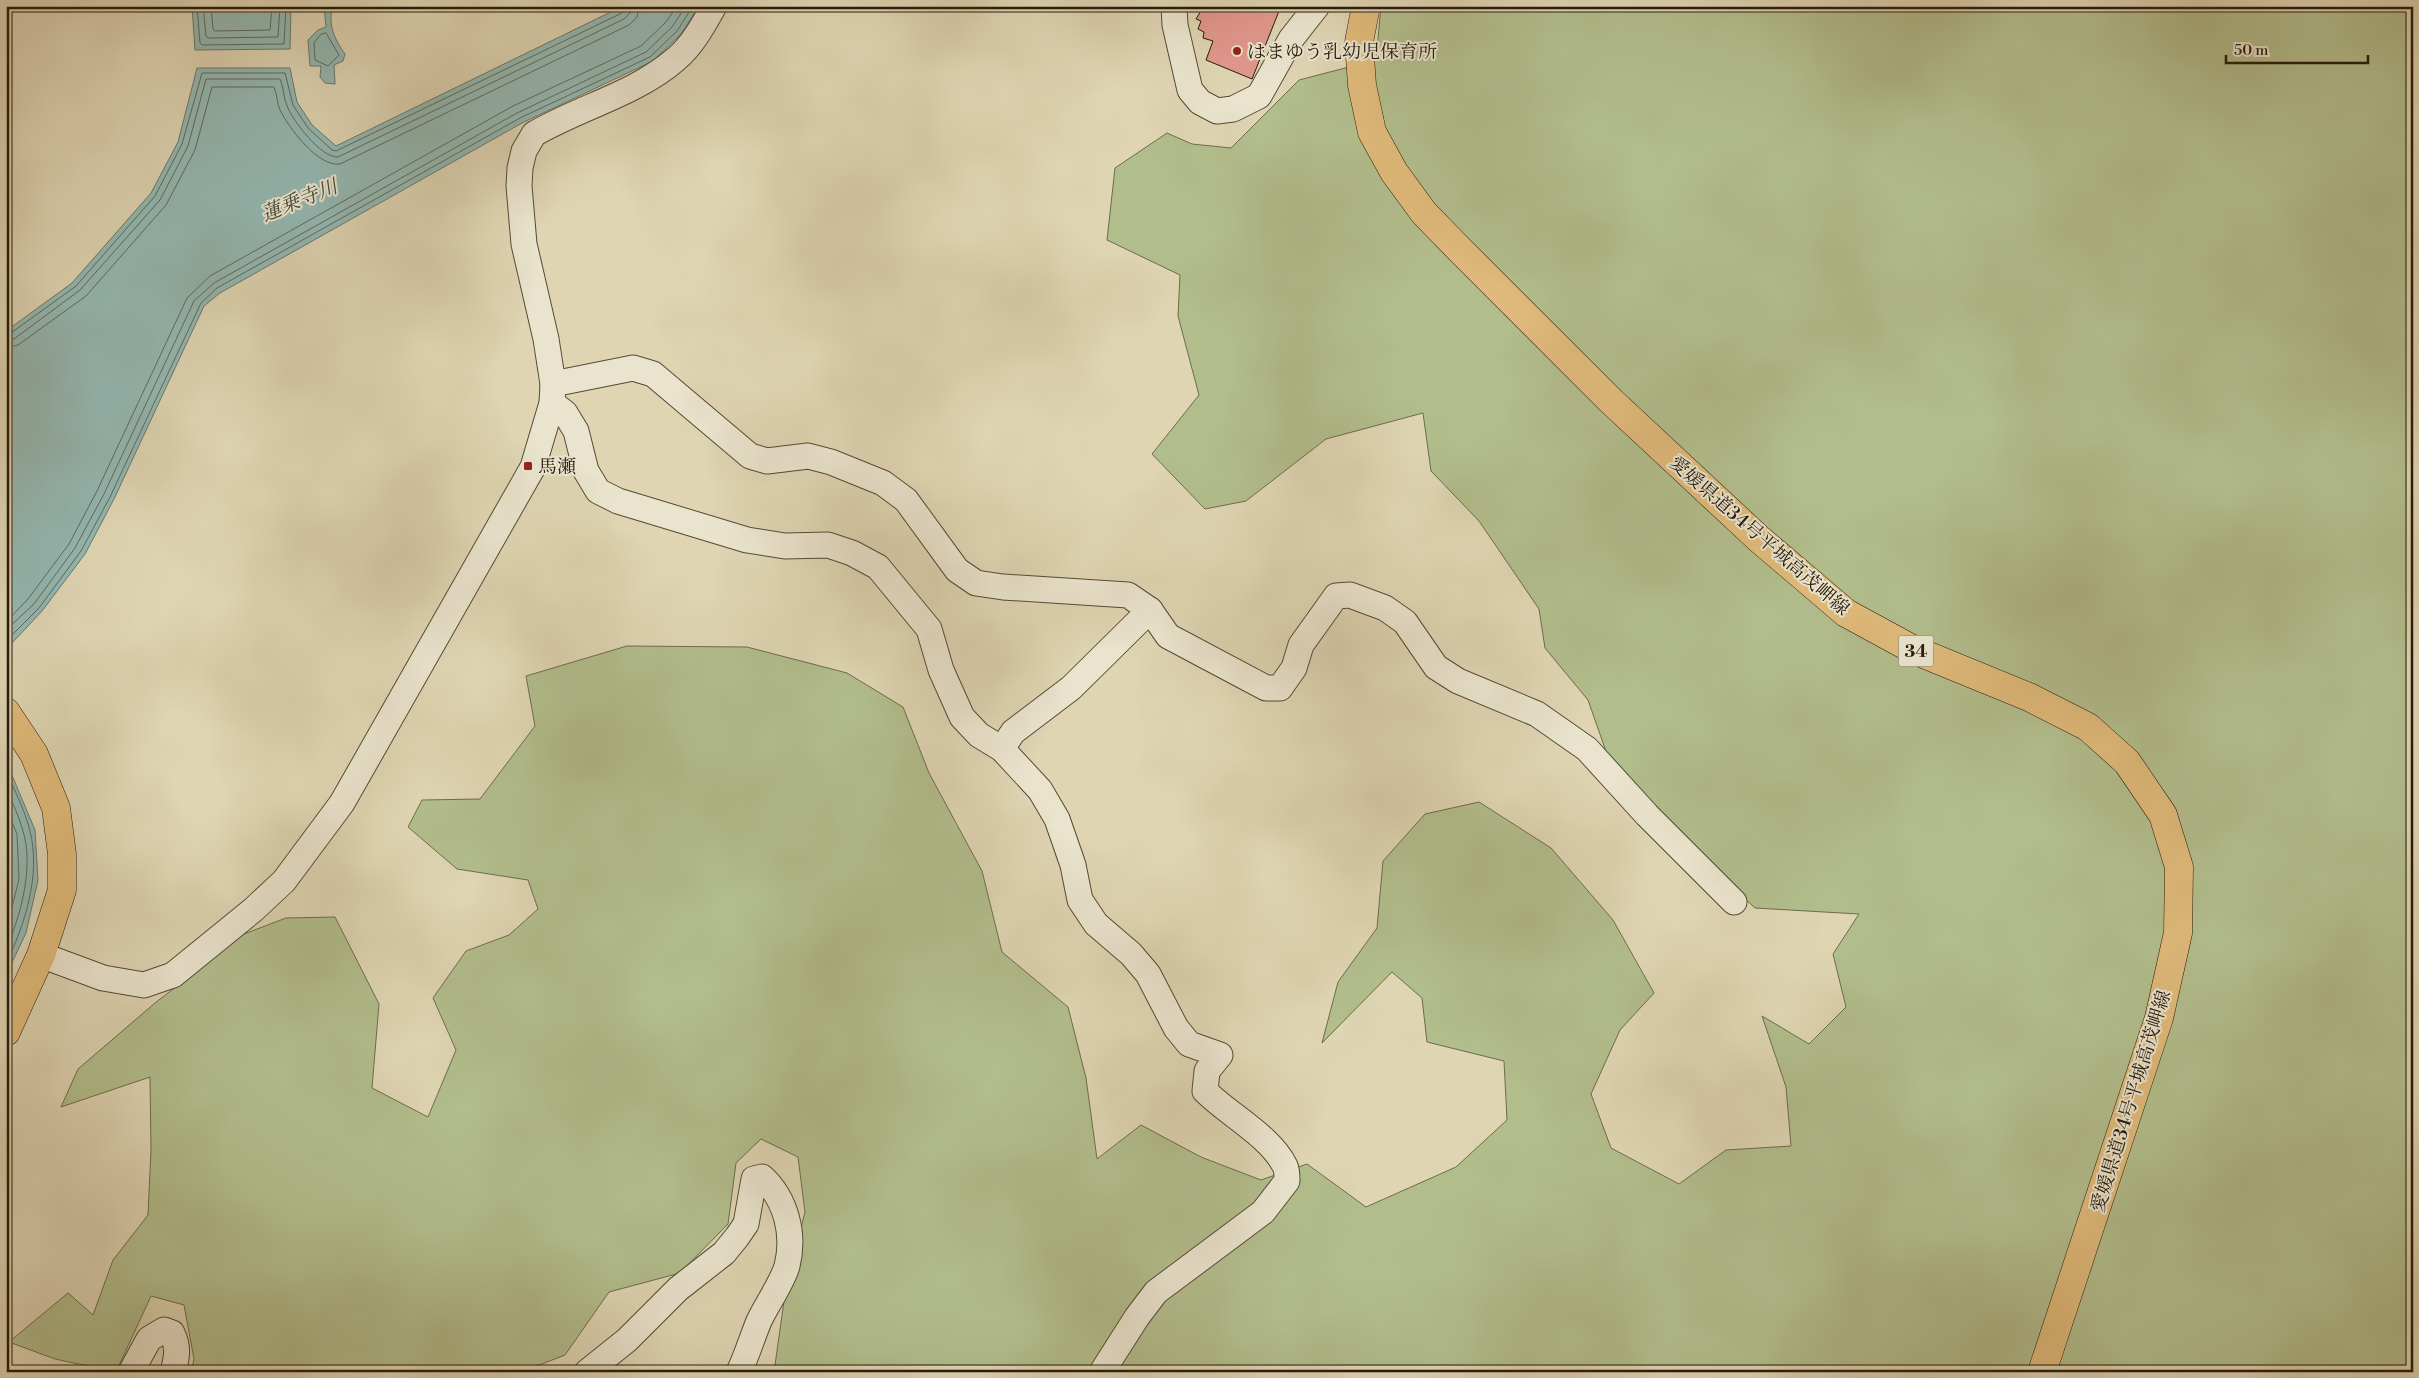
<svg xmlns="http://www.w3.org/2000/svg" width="2419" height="1378" font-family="'Libre Bodoni','Noto Serif JP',serif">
<rect width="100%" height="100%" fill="#dfd5b3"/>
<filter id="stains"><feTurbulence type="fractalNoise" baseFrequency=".004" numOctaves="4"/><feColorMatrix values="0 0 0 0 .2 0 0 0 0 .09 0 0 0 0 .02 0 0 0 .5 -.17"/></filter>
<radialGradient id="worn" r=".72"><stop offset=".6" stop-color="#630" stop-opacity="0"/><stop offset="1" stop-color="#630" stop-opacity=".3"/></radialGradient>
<polygon fill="#b2bd8c" stroke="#6c6c4c" points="1381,6 2413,6 2413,1372 774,1372 786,1287 805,1212 798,1157 761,1139 736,1163 728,1224 680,1273 609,1292 565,1355 521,1372 191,1372 194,1359 184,1305 151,1296 116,1372 55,1359 9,1342 68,1293 93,1315 113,1260 148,1215 151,1150 150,1077 61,1107 78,1069 155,1003 244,934 286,918 335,917 379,1004 372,1088 428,1117 456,1050 433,998 466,951 509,935 538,909 528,880 457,869 408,827 422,800 480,799 535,726 526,676 627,646 747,647 847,673 903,707 929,773 982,871 1002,952 1068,1007 1086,1078 1097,1159 1141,1125 1201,1157 1261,1180 1307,1164 1366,1207 1456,1167 1507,1120 1504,1061 1427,1042 1422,998 1392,972 1322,1043 1338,982 1377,928 1383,861 1425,814 1479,802 1551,848 1613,920 1654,993 1620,1030 1591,1094 1611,1148 1679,1184 1726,1150 1791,1146 1786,1087 1762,1016 1809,1044 1846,1007 1833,954 1859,914 1755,908 1616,780 1588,700 1545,648 1539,609 1479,521 1431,471 1423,413 1326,439 1246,501 1205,509 1152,454 1199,395 1178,316 1180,275 1107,240 1115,168 1167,133 1192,144 1231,148 1299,80 1376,60"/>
<g fill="#94b8b2" stroke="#68796f">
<polygon points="192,6 291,6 290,49 195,50"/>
<path d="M324,6h9c-6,18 2,34 12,48l-2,7 -9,4 1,19 -10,-1 -5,-6 1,-11h-11l-2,-26 10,-10 8,-3z"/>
<polygon points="623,6 699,6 681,34 653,61 522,123 220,293 204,306 114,499 85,554 42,611 12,643 6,641 6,331 72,283 151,193 178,142 197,68 290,68 297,102 312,125 336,146"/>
<polygon points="6,761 35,830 38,880 26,933 6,975"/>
</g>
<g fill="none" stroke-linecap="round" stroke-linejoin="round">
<g stroke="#5d6a5e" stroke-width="1">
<polyline points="197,6 200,43 202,45 284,44 286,6"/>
<polyline points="203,6 206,36 208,38 278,37 280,6"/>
<polyline points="211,6 213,29 215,31 270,30 272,6"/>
<polygon points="326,33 339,55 328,66 315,60 314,43 320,35"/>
<polyline points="6,334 11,333 76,286 155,196 182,144 202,73 285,73 293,105 308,128 332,150 336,151 622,13 625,6"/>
<path d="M6,341l8,-2 66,-49 80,-90 28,-54 18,-67h74c4,8 3,18 7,27 6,15 34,52 51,51l286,-138 6,-6 1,-7"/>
<path d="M6,348l12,-3 68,-49 80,-91 29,-55 17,-63h62c3,7 3,16 6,23 9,18 38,57 60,54l289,-139 8,-8 2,-11"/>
<polyline points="6,622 28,599 69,544 97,491 187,298 210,276 513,106 641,46 666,22 677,6"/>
<polyline points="6,630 34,604 75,548 104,494 194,301 214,283 517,113 646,52 672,27 686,6"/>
<polyline points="6,636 11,636 39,608 81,551 110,497 201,303 217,288 520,118 650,57 677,31 693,6"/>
<path d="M6,770c8,20 19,40 24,61 11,44 -5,93 -24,133"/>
<path d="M6,787c6,15 13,29 17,44 11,35 -2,85 -17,118"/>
<polyline points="6,808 17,834 19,879 6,931"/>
</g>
</g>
<polygon fill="#e1978e" stroke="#261b0b" points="1204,6 1281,6 1252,79 1206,60 1213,41 1203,38 1204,32 1198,29 1201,21 1196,19"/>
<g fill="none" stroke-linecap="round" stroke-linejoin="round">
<g stroke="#544a35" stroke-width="27">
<g id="minor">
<polyline points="1174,6 1175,25 1190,90 1200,102 1217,111 1233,109 1259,96 1291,39 1317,6"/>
<polyline points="553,384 633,368 653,374 750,456 767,461 808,456 831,462 883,483 906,500 957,570 976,583 1003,587 1128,595 1150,610 1168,636 1266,688 1280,688 1294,668 1301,645 1336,596 1350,595 1385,608 1405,622 1436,667 1458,681 1537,714 1587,749 1647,815 1734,902"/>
<path d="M552,403l13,10 11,18 10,40 12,20 20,10 129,39 38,6 43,-1 24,8 26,14 51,62 12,41 21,47 17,18 23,14 38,41 17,29 16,46 7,35 16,24 35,30 17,20 28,54 13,16 31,11 -13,16 -2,20c24,24 65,45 80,75 2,4 2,11 2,15l-24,31 -107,80 -19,25 -35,55"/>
<polyline points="1002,749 1013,732 1071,688 1150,610"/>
<path d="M41,955l62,23 41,7 29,-10 80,-65 31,-29 58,-78 191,-336 19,-64 1,-19 -7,-45 -22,-95 -5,-58 1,-18 4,-17 10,-17c46,-27 102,-40 142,-75 16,-13 28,-35 38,-53"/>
<path d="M131,1372l18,-33 15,-9 8,3c7,14 5,24 1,39"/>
<path d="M587,1372l40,-32 51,-51 46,-36 13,-16 9,-13 8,-45 8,-2c24,22 33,57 25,89 -5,17 -20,38 -28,55 -7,17 -12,34 -20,51"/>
</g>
</g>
<g stroke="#261b0b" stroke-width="29">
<g id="major">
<polyline points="1366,6 1359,42 1362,85 1372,132 1394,172 1424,213 1463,253 1610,400 1758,538 1846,613 1914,650 2029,697 2088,727 2127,762 2163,815 2179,867 2178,933 2159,1018 2042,1372"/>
<polyline points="6,712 34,754 56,808 62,854 62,890 41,955 6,1032"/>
</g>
</g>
<use href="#minor" stroke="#eae4ce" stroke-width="25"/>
<use href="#major" stroke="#e0ba7a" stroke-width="28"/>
</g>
<g fill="#8f2418" stroke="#eae4ce" stroke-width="2">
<circle cx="1237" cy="51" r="5"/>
<rect x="523" y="461" width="10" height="10" rx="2.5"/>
</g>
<g text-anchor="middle" stroke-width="4" stroke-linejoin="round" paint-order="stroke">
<rect fill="#eae4ce" stroke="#615746" stroke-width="1" x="1898.5" y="635.5" width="35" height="31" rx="4"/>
<g font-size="18" font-weight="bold" fill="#261b0b">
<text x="1916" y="657">34</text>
</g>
<g font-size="19" fill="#261b0b" stroke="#eae4ce" text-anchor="start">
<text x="1247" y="58">はまゆう乳幼児保育所</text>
<text x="538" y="473">馬瀬</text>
</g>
<g font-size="19" fill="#261b0b" stroke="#eae4ce">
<text transform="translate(1760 535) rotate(41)" y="7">愛媛県道34号平城高茂岬線</text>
<text transform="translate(2130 1101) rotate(-73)" y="7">愛媛県道34号平城高茂岬線</text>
</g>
<g font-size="20" font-style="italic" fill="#474a3d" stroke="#eae4ce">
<text transform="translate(299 200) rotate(-22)" y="7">蓮乗寺川</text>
</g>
</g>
<rect width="2419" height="1378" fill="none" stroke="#dfd5b3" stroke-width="25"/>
<rect x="8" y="8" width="2404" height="1363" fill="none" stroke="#261b0b" stroke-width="2.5"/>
<rect x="12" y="12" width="2394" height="1353" fill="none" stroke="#261b0b"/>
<path d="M2226 55v8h142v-8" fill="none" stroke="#261b0b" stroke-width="2.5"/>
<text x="2234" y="55" font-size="15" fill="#261b0b" stroke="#eae4ce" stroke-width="4" paint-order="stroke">50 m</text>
<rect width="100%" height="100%" filter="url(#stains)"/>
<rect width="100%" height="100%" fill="url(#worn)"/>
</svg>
